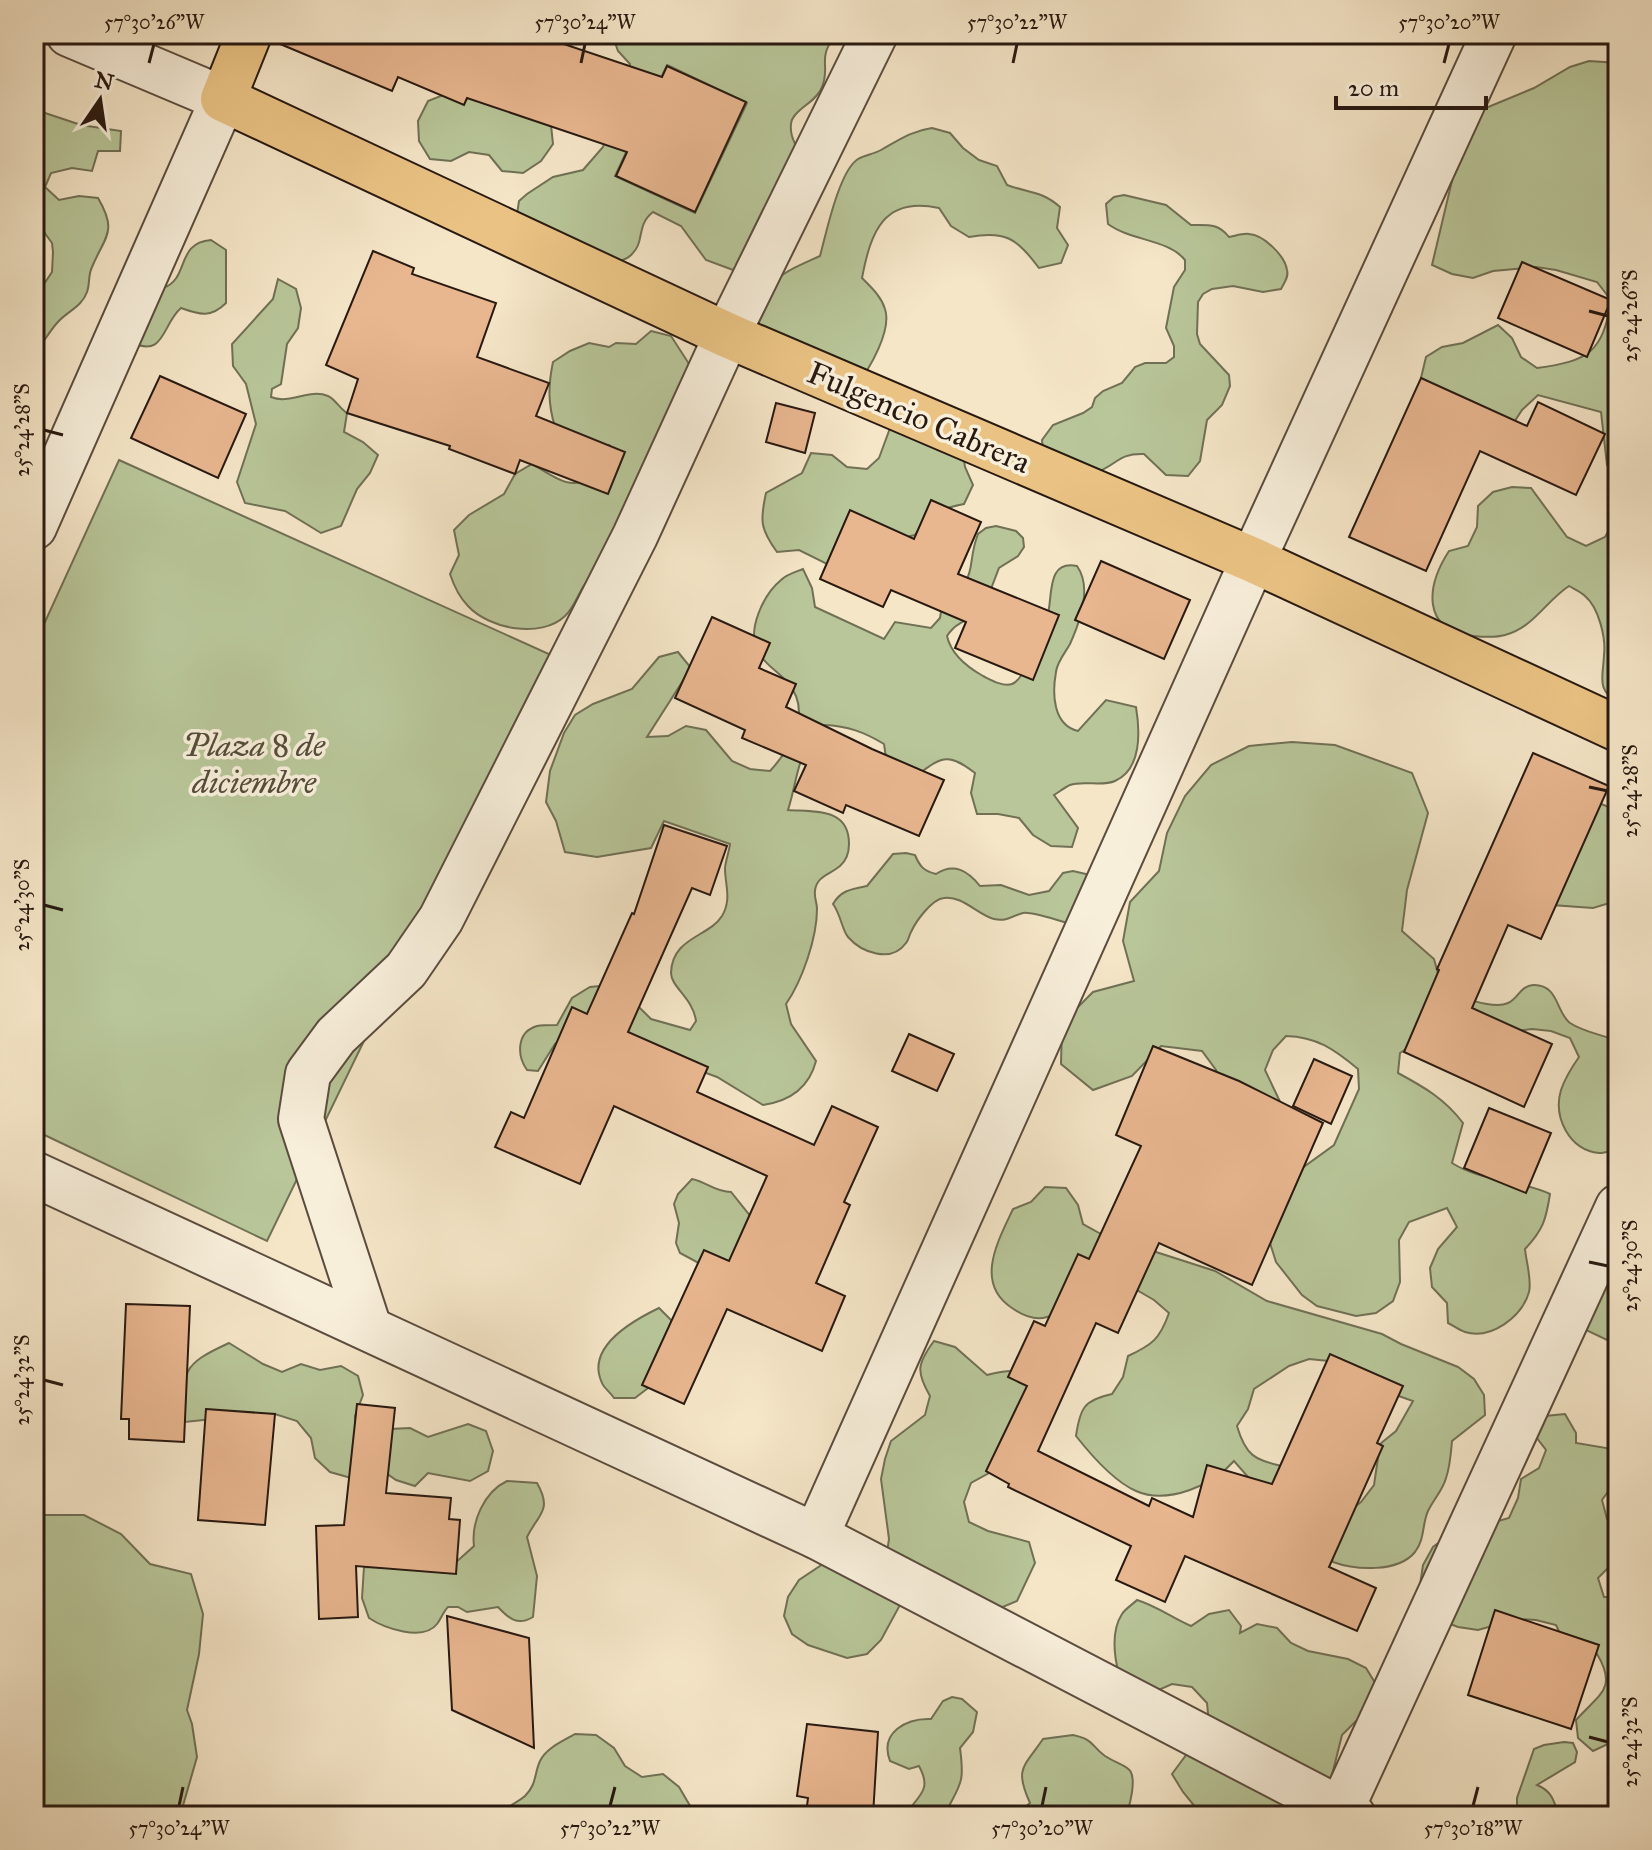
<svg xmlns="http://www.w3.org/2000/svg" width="1652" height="1850" font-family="'IM FELL Great Primer',serif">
<rect width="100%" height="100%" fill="#f5e6c8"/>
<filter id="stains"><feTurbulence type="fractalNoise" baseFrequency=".0025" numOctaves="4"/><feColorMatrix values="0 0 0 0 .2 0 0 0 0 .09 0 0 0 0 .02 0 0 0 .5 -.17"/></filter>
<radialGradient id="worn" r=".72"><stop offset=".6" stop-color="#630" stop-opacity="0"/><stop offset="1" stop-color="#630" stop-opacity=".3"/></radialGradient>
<g fill="#b8c699" stroke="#707055" stroke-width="2" fill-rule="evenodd">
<polygon points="496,34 585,34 562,52 551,125 553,144 541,161 523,173 502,171 489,155 469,152 451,161 430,159 419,141 418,121 428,101 446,94"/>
<path d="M612,34h224c-20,26 -5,31 -14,53 -6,16 -30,23 -31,37 -4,33 47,47 22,84l-77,63 -30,-11 -25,-34 -28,-14c-17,13 -8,30 -21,42 -7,8 -21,9 -31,12l-85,-45 3,-20 8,-7 26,-17 30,-7 20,-23 27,-83 -12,-13zM667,65l80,38 -52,110 -80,-37z"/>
<path d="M1589,61l29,2v414l-11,-12 -6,-53 -63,-17 -16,15 -11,17 -90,-49 5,-21 16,-10 21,-4 35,-18 14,13 9,19 16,11c51,-7 66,-15 74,-68l-14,-18 -41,-12 -20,-3 -43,4 -20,7 -21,-4 -20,-9 23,-97 21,-56 58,-24 36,-21z"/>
<path d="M34,88l6,5 2,19 39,13 40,6 -1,20h-22l-6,20 -20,-3 -21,5 -6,14 14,13 20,-4 19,2c20,34 7,38 -6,69 -4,8 -2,17 -5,25 -5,15 -21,20 -30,31 -9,10 -14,21 -23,31v-55l18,-27 1,-20 -1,-9 -13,-18 -5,-21z"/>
<path d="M932,128l18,5 13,15 16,12 18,6 10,19c22,8 35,6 53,22l-3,21 11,17 -7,18 -22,5c-22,-29 -33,-38 -70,-31l-18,-11 -12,-18c-55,-12 -68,23 -77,70 9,9 19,18 23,31 7,21 -15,60 -29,76l-98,-57c8,-50 18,-52 62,-72 6,-22 19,-85 38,-97 7,-4 16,-5 23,-9 18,-10 30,-19 51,-22z"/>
<path d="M1124,195l42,10 25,20c17,0 27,-2 38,12 6,-1 14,-4 20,-3 15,1 36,22 38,36 2,7 -3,13 -6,19l-18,3 -30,-6 -21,3 -9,5 -5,8 -1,32 3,10 29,31 1,11 -8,19 -15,15 -7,41 -12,15 -22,-1 -22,-21c-26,-1 -27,11 -47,18l-54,-22 -1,-10 11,-15 30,-12 9,-6 3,-9 8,-7 19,-8 13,-16 10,-4h21l8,-6v-11l-8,-18 8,-41 11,-17v-10c-17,-21 -54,-19 -77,-36l-2,-20 8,-7z"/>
<path d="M211,240l15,10v53c-15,15 -26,12 -45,5 -19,16 -16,51 -50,34l12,-51c6,-1 14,-1 20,-3 27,-9 12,-45 48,-48z"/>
<path d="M278,279l18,10 5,19 -3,20 -11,16 -6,40 -9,5 -1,8c19,8 38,-9 57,-1 7,3 12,13 19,17l-3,19 19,10 15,13 -8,18 -13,16 -16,37 -20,7 -36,-22 -40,-8 -8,-21 19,-58 -10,-40 -13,-18 -1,-22 41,-45z"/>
<path d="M651,331l20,5 22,34 -88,200c-7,4 -15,8 -20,14 -7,10 -11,24 -20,32 -24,23 -76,13 -97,-10 -9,-9 -14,-20 -18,-32l9,-19 -5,-25 15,-15 35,-21 11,-20 17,-10c11,6 23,15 34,18 26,6 38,-17 43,-37l-21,1 -33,-19c-7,-23 -7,-41 -2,-65l17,-11 19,-8 20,4 7,-4 20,1z"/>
<path d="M893,420l69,28 3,19 8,18 -9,19c-25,5 -35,9 -49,31l-22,5 -56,29 -38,-19 -22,2c-17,-23 -17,-32 -11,-59l36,-20 9,-20 21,2 15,12 20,2 12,-11z"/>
<polygon points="119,460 551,655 267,1241 34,1130 34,646"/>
<path d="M1512,487l19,1 36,49 19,9 19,-9 13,-23v191c-22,-18 -15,-26 -14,-50 2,-17 -5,-47 -19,-59 -4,-4 -11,-7 -16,-10 -23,15 -36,42 -64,49 -10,3 -22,2 -32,1 -53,-6 -46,-51 -24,-85l19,-5 9,-19 1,-21 15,-14z"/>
<path d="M996,526l20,5 7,7 1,9 -6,9 -19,12 -18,47c-15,5 -26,8 -34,21 4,18 20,31 36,40 8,4 20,11 29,8 13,-4 35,-61 37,-76 3,-18 0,-48 28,-42 15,21 3,56 -7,78 -5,9 -13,18 -14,28 -4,22 -3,53 22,59l28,-31 30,7c4,24 6,62 -21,74 -14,6 -32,-1 -45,4 -5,2 -11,7 -16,10l24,33 -6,19 -21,-1 -18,-11 -14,-17 -21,-4h-21l-6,-21 4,-20c-25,-19 -32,-18 -56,1l-32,-10 -3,-20c-20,-12 -36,-18 -60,-19 -28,27 -25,50 -36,85 28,2 61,-2 61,34 0,9 -2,16 -9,22 -9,8 -24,10 -25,25 -1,6 2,12 2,18 0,29 -15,72 -31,95l5,20 25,37c-7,27 -26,40 -53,44l-46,-28 -19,-7 -135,-32 -8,6 -17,27 -11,-1c-10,-14 -11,-38 10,-44 5,-1 14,-1 20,-1l15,-27 18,-11 10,-1 29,11 22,22 39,11 6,-9c-3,-23 -25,-34 -25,-48 1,-36 38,-36 51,-57 10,-17 3,-31 3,-48 1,-9 4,-16 5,-24l-66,-23 -13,27 -54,9 -32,-5 -9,-31 -10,-19 4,-31 14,-38 11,-18 18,-11 39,-15 27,-32 19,-5 13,16 -44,69 21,-1 18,-10 20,4 26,31 18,8 20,2c22,-24 42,-60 18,-88 -9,-11 -23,-18 -30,-31 -12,-22 6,-58 23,-72 6,-6 15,-8 22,-11l9,19 3,19 69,32 11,-17 36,6 9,-10 3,-20c38,-19 22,-31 35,-64l8,-6z"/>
<path d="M1292,742l43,3 77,28 16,40 -21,77 -5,41 32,28 8,29c13,8 51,22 66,15 10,-4 12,-17 25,-18 26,-1 23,28 37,38 12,8 28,11 42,16h6v110c-5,1 -13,4 -19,4 -30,-3 -46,-36 -38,-63 4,-12 11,-23 18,-33l-9,-19 -19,-7 -19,-2 -115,13 -17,11 -2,20c26,14 47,26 65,50l-11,40c30,19 66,16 98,31 -4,26 -7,36 -25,55 1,12 7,31 4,43 -7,25 -38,48 -64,40 -6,-2 -11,-6 -17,-9l-1,-20 -15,-16 -2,-19 8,-19 19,-22 -10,-19 -38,14 -10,18 1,42 -7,19 -17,12 -20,3 -39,-10 -15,-11 -26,-33 -6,-19 31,-74 33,-24 25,-56 -1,-20c-24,-20 -41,-32 -72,-33l-13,14 -8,20 18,38 -62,-19 -5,-19 -14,-19 -41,-5 -29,30 -39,14 -32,-26 1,-41 31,-31 41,-11 -11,-40 7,-39 29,-31 8,-38 18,-37 26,-31 38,-19z"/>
<polygon points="1587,798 1618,811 1618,886 1613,902 1593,908 1552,905"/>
<path d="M906,853l9,2c5,12 9,16 21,19 18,-12 32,-3 44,12l21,-1 28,10 20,-4 14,-18 10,-2 30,7 -27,47c-13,-2 -42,-14 -53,-12 -12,3 -16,9 -29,6 -16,-4 -32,-24 -50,-21 -12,1 -28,23 -33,34 -2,3 -2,8 -5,11 -15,21 -45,9 -58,-6 -6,-7 -7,-22 -15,-33 8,-14 19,-15 34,-18l26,-32z"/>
<path d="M692,1179c15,3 23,13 39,13l20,25 5,40 -50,10 -26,-14 -4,-10 3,-20 -5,-19 4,-10z"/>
<path d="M1045,1187l21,1 12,17 5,19 18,10 20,-3 35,21 59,19 52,30 115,33 19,10 57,23 16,12 10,16 1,20 -33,26c-1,12 -2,26 -6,37 -3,12 -13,22 -18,33 -6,13 -3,28 -13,41 -17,21 -60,18 -82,10l-7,-21 19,-27 16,-12 13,-17 6,-41 16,-13 17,-30 -20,-7 -64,-33 -20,-2 -20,7 -35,23 -6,20 -11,17c11,38 24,33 58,44l4,37 -51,-30 -14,-16c-21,24 -66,44 -98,30 -23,-10 -45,-36 -60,-55 4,-28 8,-36 36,-42l11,-17 5,-21c24,-11 32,-17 41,-43l-15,-13 -19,-11c-29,9 -59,20 -88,28 -12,4 -25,-2 -35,-9 -38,-25 -14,-67 1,-99l18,-7z"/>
<polygon points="1618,1197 1618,1336 1607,1340 1588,1331 1575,1317"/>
<path d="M659,1308l15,15 -22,62 -17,13h-21c-3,-5 -10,-10 -12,-15 -17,-36 32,-63 57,-75z"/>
<path d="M934,1341l21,6 32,28c27,-7 37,-6 58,12l-56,86 -18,10 -7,19 5,20 19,9 41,11 6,21 -18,38 -19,8 -97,-6 -20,37 -14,14 -20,4 -39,-13 -16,-11 -8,-18 4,-19 11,-17 36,-24 51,3 3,-20 -8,-60 4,-20 6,-18 34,-26 5,-19c-14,-24 -13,-32 4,-55z"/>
<path d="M229,1343l34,21 19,8 19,-8 19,6 21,-4 17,10 5,19 -8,21 1,26 -5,36 -21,-6 -15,-14 -4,-20 -14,-17 -22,-7 -20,6 -42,-1 -28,3c-3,-51 -4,-57 44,-79z"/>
<path d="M1565,1414l11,19v10l42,7v28l-16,22 5,19 11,2v42h-5l-15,15 6,19h14v147l-6,-2 -19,9 -15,-13 -2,-18c23,-26 42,-31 21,-66l-20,4 -12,-14 -9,-19 -20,-5 -19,-1 -39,11 -20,-3 -18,-7 -20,-35 3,-20 10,-18 16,-12 60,-17 9,-20 3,-19 18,-11 7,-18 -13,-17 12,-17z"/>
<polygon points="468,1424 486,1431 493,1451 488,1471 470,1481 428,1473 415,1486 396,1480 379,1468 390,1429 410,1428 428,1437"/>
<path d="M507,1481l30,2c16,28 1,31 -10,54l10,39 -4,41c-15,9 -24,2 -35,-10l-31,5 -9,-5h-10c-5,5 -7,12 -11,17 -14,18 -53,4 -68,-6l-7,-20 2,-31 61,2 19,4 30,-27c-3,-24 10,-54 33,-65z"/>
<polygon points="34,1511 44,1515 84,1515 121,1534 150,1564 191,1574 203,1614 199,1654 187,1710 192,1724 197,1757 180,1816 34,1816"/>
<path d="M1137,1600c20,6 35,18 54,26l18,-12 20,-4 12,16 -1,7 17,-9 20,4 14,15 17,8 40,8 18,9 11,18 -5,19 -30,30 -10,40 -10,17 -16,13 -24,11h-74l-12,-8 -13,-16 -11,-18 37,-50 -2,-21 -15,-16 -20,-3 -20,9 -33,-19c-5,-18 -8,-43 3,-60 3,-5 11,-10 15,-14z"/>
<path d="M952,1697l10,2 15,13 -4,20 -13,16c5,38 0,35 -16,68h-39c12,-21 28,-24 14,-50l-10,3 -19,-8c-11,-29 17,-43 41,-42l12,-18z"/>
<path d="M575,1734l21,1 18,13 11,18 17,11 21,-3 16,13 17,29h-195c6,-11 15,-12 24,-20 12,-12 9,-22 15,-35 6,-13 23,-20 35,-27z"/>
<path d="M1073,1735c22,5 17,10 32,21 20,13 31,7 27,36 -2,10 -2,16 -9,24h-109l16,-13c-16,-35 -6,-36 13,-64z"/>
<path d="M1564,1742l9,1 4,9 -2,10 -38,23c15,6 17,16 22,31h-42v-18l17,-49 10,-4z"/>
</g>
<g fill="#e8b68f" stroke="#281911" stroke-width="2">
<polygon points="273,34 534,34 662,77 667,66 746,102 695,212 616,176 627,152 467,98 464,105 398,77 392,91 273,41"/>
<polygon points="373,251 414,268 412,274 496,303 477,357 549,383 536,416 625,452 608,494 520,460 515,474 449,449 450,446 347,413 358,379 326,365"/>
<polygon points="1522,262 1611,300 1587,357 1498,318"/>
<polygon points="160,376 246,414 218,478 131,438"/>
<polygon points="1421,378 1527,426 1538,402 1605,434 1576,495 1480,451 1426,571 1349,537"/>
<polygon points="776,403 815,413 805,453 766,442"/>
<polygon points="931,500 981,522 958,574 1059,615 1033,680 955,648 966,622 891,590 883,607 820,579 850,510 914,539"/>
<polygon points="1101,561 1190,600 1164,659 1075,620"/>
<polygon points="712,617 770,643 759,668 796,684 786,707 872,749 944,780 919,836 846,805 843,813 794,791 806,765 742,738 745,730 675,698"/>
<polygon points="1533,753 1609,786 1541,939 1508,925 1472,1008 1552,1044 1524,1107 1404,1052 1439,970 1437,969"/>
<polygon points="664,825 727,846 710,895 692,888 628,1032 708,1067 697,1092 814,1145 832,1106 878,1127 844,1202 850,1205 816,1283 845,1296 822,1351 727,1309 684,1404 642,1385 704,1250 729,1261 767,1176 614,1106 580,1184 495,1147 511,1112 524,1118 572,1007 587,1014 632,913 634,914"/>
<polygon points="909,1034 954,1054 937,1091 892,1071"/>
<polygon points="1153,1046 1239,1081 1323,1123 1252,1285 1159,1243 1118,1333 1096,1323 1038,1451 1149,1506 1152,1498 1193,1517 1207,1465 1272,1484 1330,1354 1403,1386 1377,1443 1383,1446 1329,1567 1376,1588 1357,1631 1185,1556 1165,1602 1116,1580 1131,1546 1008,1487 1009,1484 986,1471 1027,1386 1008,1377 1034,1321 1045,1326 1078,1254 1089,1259 1141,1146 1116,1135"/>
<polygon points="1314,1059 1352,1076 1331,1124 1293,1106"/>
<polygon points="1489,1108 1551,1133 1526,1193 1464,1168"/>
<polygon points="126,1304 190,1306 184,1442 129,1439 129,1419 121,1419"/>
<polygon points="357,1404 395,1408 386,1493 451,1498 449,1519 460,1520 456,1574 356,1566 358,1617 319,1619 316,1526 344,1525"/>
<polygon points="206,1409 275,1414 265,1525 198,1520"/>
<polygon points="1495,1610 1599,1645 1571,1729 1468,1695"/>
<polygon points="447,1616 529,1638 534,1748 452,1710"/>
<polygon points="807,1724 878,1732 873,1816 842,1816 807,1806 808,1798 797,1796"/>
</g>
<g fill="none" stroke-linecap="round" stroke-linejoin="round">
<g stroke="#5b4c3f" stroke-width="48">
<g id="minor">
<polyline points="34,527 223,99 69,34"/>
<polyline points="34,1174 816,1536 1353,1816"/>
<polyline points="369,1328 301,1119 308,1074 336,1036 406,970 441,919 635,536 727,335 875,34"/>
<polyline points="816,1536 1253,560 1494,34"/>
<polyline points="1338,1816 1618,1207"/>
</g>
</g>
<g stroke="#281911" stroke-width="48">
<polyline id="major" points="249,34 223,99 727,335 1253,560 1618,729"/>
</g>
<use href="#minor" stroke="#f8efdb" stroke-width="44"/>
<use href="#major" stroke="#eac384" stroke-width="44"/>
</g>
<path fill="none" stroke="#281911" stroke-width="3" d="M149,63l5,-19M581,63l4,-19M1013,63l4,-19M1444,63l5,-19M1589,311l19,5M44,430l19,5M1589,787l19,4M44,905l19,5M1589,1262l19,4M44,1380l19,5M1589,1737l19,5M179,1806l4,-19M610,1806l5,-19M1042,1806l4,-19M1473,1806l5,-19"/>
<g text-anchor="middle" stroke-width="7" stroke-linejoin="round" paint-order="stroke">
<g font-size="32" fill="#281911" stroke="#f8efdb">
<text transform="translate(919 417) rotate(23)" y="11">Fulgencio Cabrera</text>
</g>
<g font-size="32" font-style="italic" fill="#534d3a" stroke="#f8efdb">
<text x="254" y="756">Plaza 8 de<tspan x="254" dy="37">diciembre</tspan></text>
</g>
</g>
<rect width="1652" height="1850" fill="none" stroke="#f5e6c8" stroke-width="88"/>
<g transform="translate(100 100) rotate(13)" stroke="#f8efdb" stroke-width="6" paint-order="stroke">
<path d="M0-6L14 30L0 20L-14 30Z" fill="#281911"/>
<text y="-12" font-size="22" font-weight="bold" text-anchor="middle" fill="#281911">N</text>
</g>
<path d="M1336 96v12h150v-12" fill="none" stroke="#281911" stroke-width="4"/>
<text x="1348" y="96" font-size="24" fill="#281911" stroke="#f8efdb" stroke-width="6" paint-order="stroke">20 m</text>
<rect x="44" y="44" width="1564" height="1762" fill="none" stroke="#281911" stroke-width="3"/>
<g font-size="20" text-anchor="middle" fill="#281911">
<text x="154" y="29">57°30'26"W</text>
<text x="585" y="29">57°30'24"W</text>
<text x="1017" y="29">57°30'22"W</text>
<text x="1449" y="29">57°30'20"W</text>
<text transform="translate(1630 316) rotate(-90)" y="7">25°24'26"S</text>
<text transform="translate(22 430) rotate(-90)" y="7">25°24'28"S</text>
<text transform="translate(1630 791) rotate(-90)" y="7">25°24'28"S</text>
<text transform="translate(22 905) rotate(-90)" y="7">25°24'30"S</text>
<text transform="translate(1630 1266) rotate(-90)" y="7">25°24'30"S</text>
<text transform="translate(22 1380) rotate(-90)" y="7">25°24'32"S</text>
<text transform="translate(1630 1742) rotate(-90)" y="7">25°24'32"S</text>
<text x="179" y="1835">57°30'24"W</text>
<text x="610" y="1835">57°30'22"W</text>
<text x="1042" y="1835">57°30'20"W</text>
<text x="1473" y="1835">57°30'18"W</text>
</g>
<rect width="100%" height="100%" filter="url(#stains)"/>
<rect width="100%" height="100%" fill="url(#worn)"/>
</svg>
